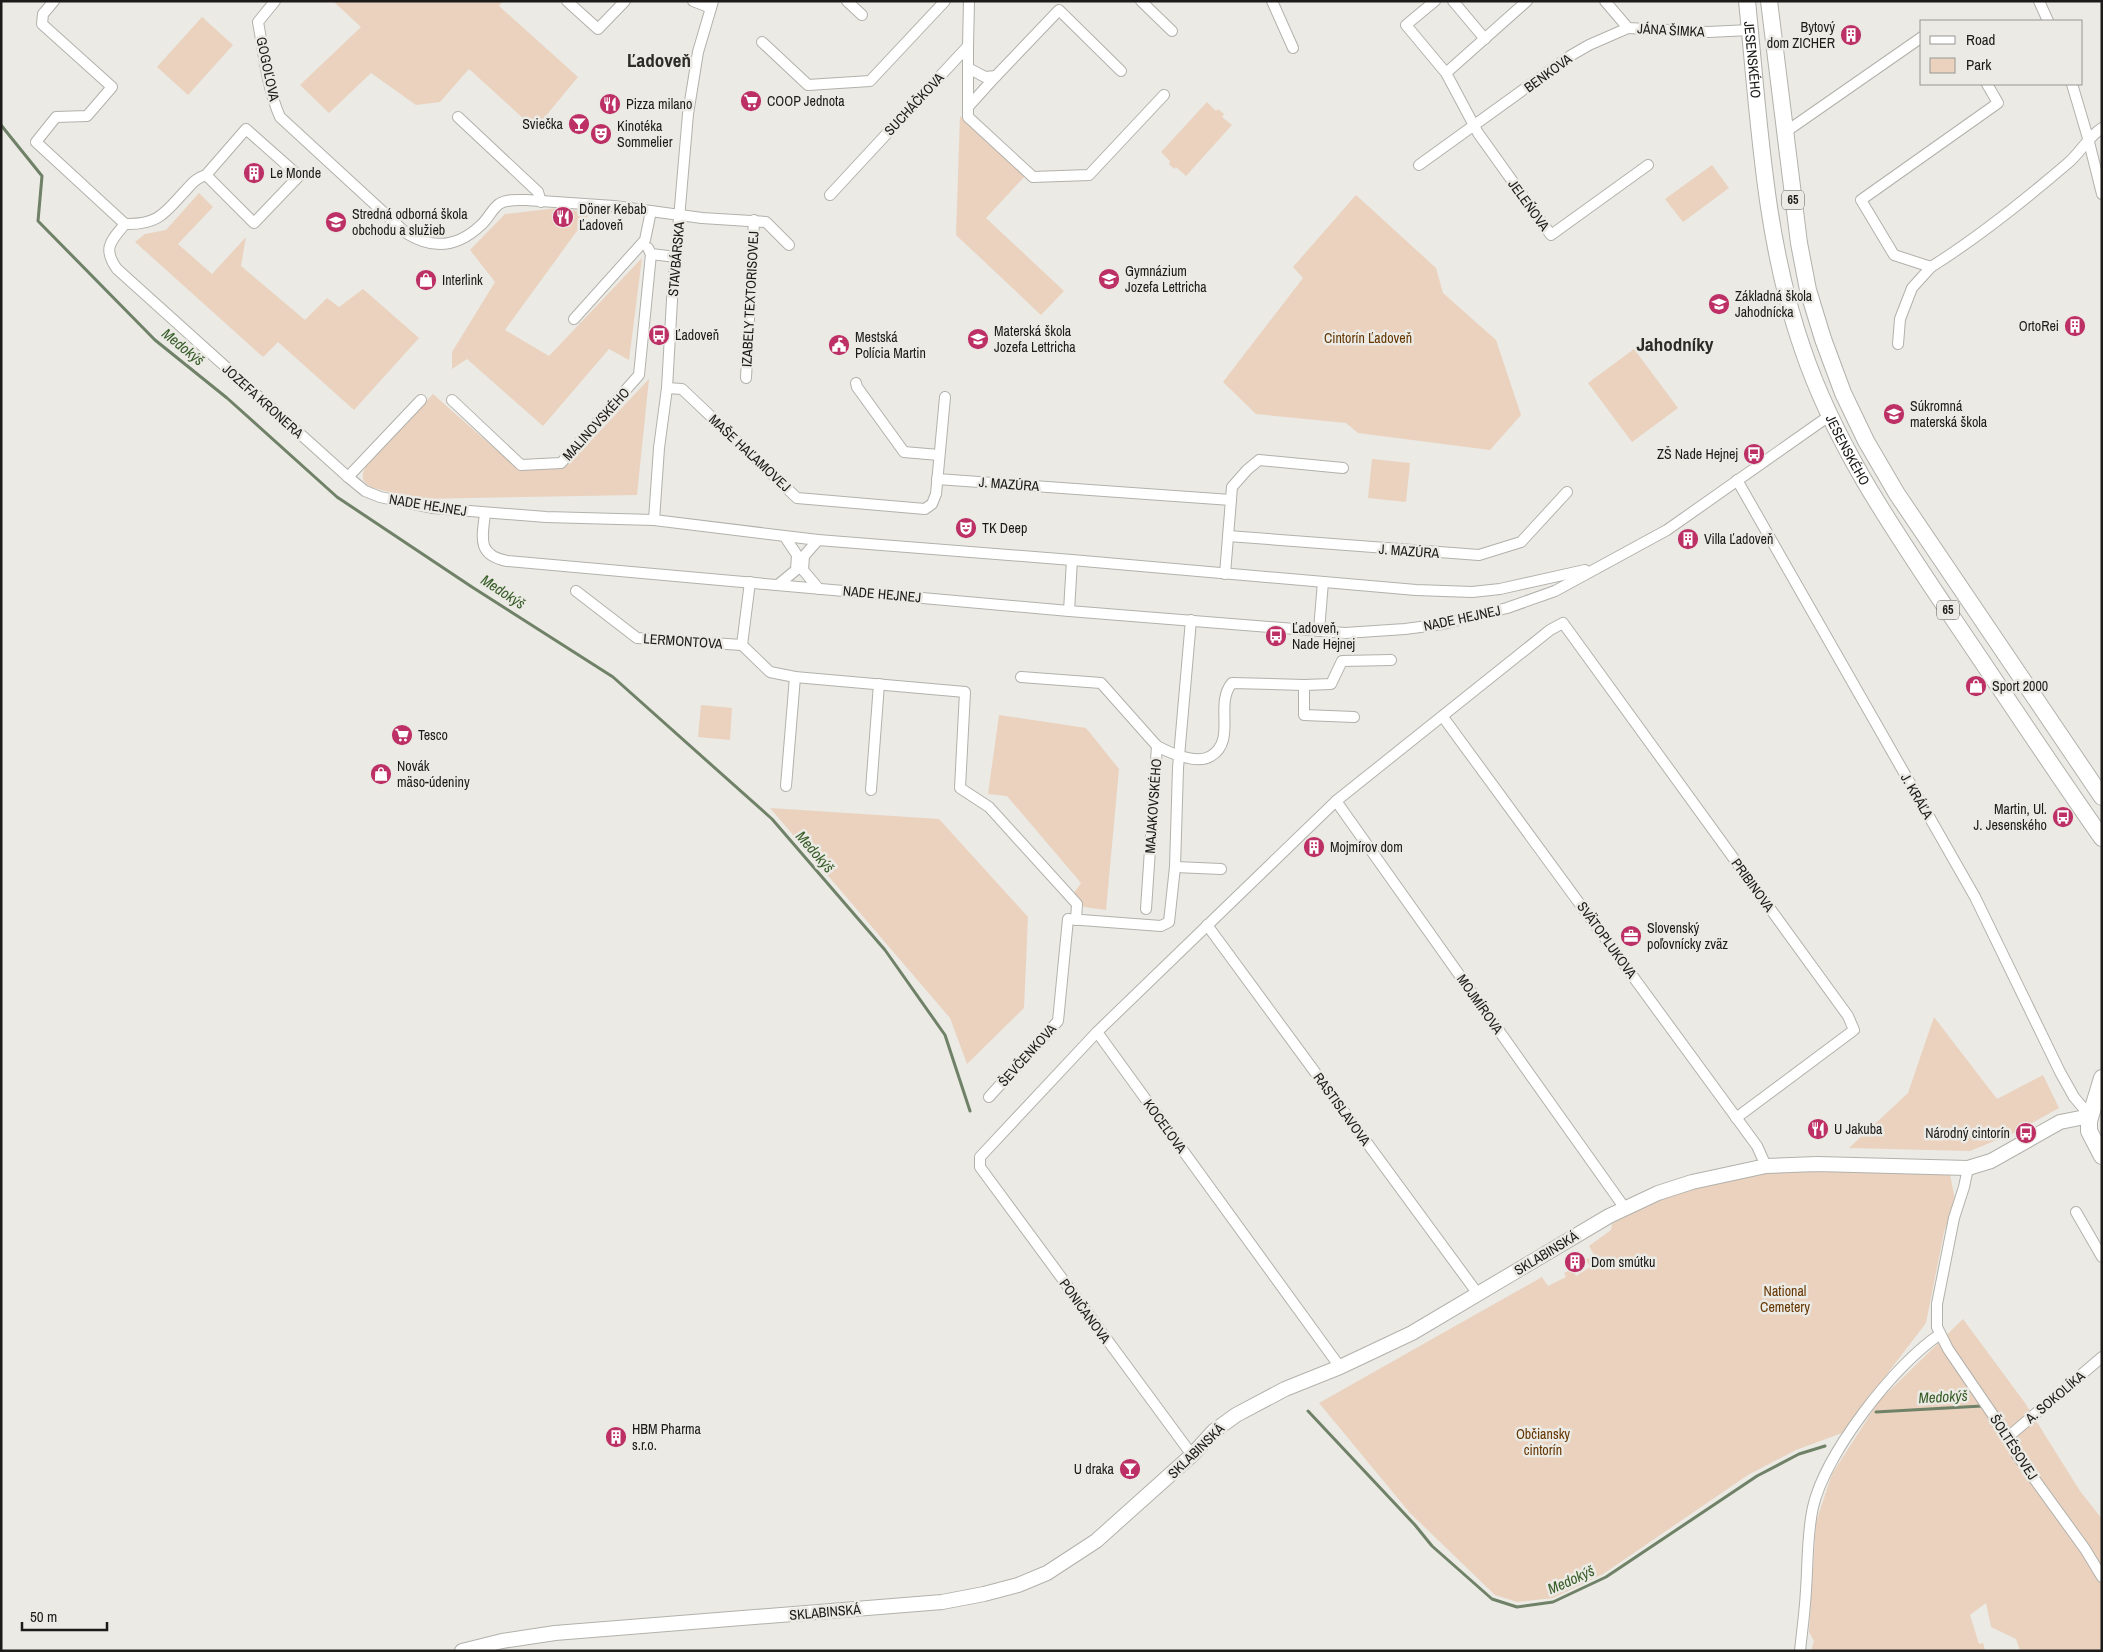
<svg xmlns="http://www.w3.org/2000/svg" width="2103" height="1652" font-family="'Archivo Narrow',sans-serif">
<rect width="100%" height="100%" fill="#ebeae4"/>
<g fill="#ead2bf">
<polygon points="333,1 503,1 499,6 578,77 535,129 469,69 440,102 416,105 371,73 329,113 300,85 361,27"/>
<polygon points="202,17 233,45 188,95 157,67"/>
<polygon points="1207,102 1216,111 1218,109 1224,114 1222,117 1232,125 1186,176 1176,167 1174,169 1169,164 1170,161 1161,152"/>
<polygon points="960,116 1026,175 986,218 1064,291 1041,315 956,235"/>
<polygon points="1712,165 1729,188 1683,222 1665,199"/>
<polygon points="199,193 213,207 178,244 212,274 246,237 241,266 305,320 327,298 339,307 363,289 419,338 354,410 278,342 263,357 135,242 145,234 166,230"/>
<polygon points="1356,195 1436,268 1443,293 1496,340 1521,415 1490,450 1358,433 1346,423 1256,414 1223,382 1303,278 1293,267"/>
<polygon points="558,208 590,213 505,330 549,356 642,258 629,360 609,349 543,426 467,359 452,369 452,352 495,282 470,250 505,214"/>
<polygon points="1634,349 1678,408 1632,442 1588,383"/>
<polygon points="649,379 637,495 417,499 370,487 363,480 363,473 366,466 433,394 519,470 568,465"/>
<polygon points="1372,459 1410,463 1406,502 1368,498"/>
<polygon points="701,705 732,708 730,740 698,737"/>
<polygon points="999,715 1086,728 1119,769 1106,910 1084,907 1074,893 1081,883 1007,796 988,794"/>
<polygon points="770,808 939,819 1028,917 1024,1008 967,1064 950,1018"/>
<polygon points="1934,1017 1997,1099 2043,1075 2059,1108 2014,1133 1970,1151 1849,1148 1908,1093"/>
<polygon points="1835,1171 1950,1174 1955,1200 1944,1232 1926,1323 1842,1433 1796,1450 1748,1475 1603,1574 1553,1598 1517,1602 1495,1595 1410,1513 1319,1403 1542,1277 1548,1286 1566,1277 1564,1273 1572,1269 1576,1276 1590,1267 1586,1260 1594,1255 1589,1246 1611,1230 1612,1224 1629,1214 1674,1192 1765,1173"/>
<polygon points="1963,1319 2025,1403 2080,1491 2102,1519 2102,1651 2020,1651 2016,1639 1991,1627 1986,1603 1970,1615 1979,1644 1983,1643 1985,1650 1990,1651 1811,1651 1814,1641 1809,1632 1816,1522 1832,1474 1879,1401"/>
</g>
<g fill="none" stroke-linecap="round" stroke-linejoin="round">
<g stroke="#6f8167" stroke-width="3">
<polyline points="1,125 42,176 38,221 155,340 227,398 337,497 472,587 613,677 772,819 885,950 945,1035 970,1111"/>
<polyline points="1308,1411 1415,1525 1432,1546 1492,1599 1517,1607 1553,1602 1606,1577 1757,1476 1799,1454 1825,1446"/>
<polyline points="1876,1412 1982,1406"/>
</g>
<g stroke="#b2b1ab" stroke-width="12">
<g id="street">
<path d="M54,1l-11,13 -1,10 70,63 -25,29 -31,1 -20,25 89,82c-14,17 -23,24 -8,45l231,208 73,-77"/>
<path d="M275,1l-17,21c6,32 9,66 22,95l126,116c27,17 52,14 75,-8 7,-6 11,-16 18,-21 8,-5 19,-4 27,-4l88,6 88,12 64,4 23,23"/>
<polyline points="567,1 598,29 625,1"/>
<polyline points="693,1 711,8"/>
<polyline points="847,1 862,15"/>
<polyline points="1141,1 1172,31"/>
<polyline points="1272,1 1293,48"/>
<polyline points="1435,1 1406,25 1446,73 1478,133 1551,235 1648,165"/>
<polyline points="1453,1 1485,39"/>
<polyline points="1605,1 1628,28 1708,32 1750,30"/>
<polyline points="2039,1 2048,21"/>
<polyline points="762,42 808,85 870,81 945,1"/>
<polyline points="968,46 968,117 1033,177 1089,175 1164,95"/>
<polyline points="968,68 985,77 996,76 1059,10 1121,71"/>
<polyline points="1446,73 1527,1"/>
<path d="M1987,84l11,19 -137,97 33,55 37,12c46,-29 95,-68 137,-104 13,-11 19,-25 34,-35"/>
<polyline points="2072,84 2088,138 2102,194"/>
<polyline points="968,107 996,76"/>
<polyline points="458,117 538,192 541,202"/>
<polyline points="1784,133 1922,37"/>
<polyline points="1419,165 1570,56 1589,45 1628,28"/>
<polyline points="830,195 968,46 969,1"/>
<path d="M125,224c35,1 40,-12 62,-35 6,-7 10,-11 19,-14l40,-46 53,47 -45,47 -48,-48"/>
<polyline points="648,248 651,254 676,257"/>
<polyline points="574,319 645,240 651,211"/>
<polyline points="1898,344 1900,319 1912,288 1931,267"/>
<polyline points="746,378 754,220"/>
<polyline points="856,383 857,387 904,452 939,455"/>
<polyline points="667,388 682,389 797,498 925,509 932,504 936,494 945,397"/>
<polyline points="452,400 521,465 561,463 639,375 651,254"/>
<polyline points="348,477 365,491 380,497 432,508 546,517 654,520 818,540 1072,560 1416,590 1472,592 1500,589 1585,570"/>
<polyline points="937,479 1231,500"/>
<polyline points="1737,480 1975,897 2060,1072 2074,1097 2090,1116"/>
<path d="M485,514c-3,24 -8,41 22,47l562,50 276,22 60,-4 38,-5 64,-16 48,-17 112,-61 162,-114"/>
<polyline points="654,520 659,448 667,388 672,300 688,114 698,52 713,1"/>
<polyline points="1228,536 1479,555 1521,542 1567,492"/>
<polyline points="818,540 804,556 803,570 819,589"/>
<polyline points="1225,574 1232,487 1247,470 1259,460 1343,468"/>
<polyline points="779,584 796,570 797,555 785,537"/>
<polyline points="576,591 637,638 742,645 770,672 795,677 965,692 960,788 989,807 1077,904 1076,920"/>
<polyline points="1069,611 1072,560"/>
<polyline points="1319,630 1323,582"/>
<polyline points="742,645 750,582"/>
<polyline points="1021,677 1101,683 1157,746 1146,909"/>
<polyline points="1354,717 1304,715 1304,685 1331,684 1342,661 1391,660"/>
<polyline points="1443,717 1757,1146 1766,1166"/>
<path d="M1157,746c13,7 40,19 54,10 26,-16 3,-52 21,-73l72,2"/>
<polyline points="786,786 795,677"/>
<polyline points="871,790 879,684"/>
<polyline points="1336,801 1624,1207"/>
<polyline points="1175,867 1221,869"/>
<polyline points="1207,925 1478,1294"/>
<polyline points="1097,1032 1336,801 1550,630 1563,623 1848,1016 1854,1030 1736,1118"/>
<polyline points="989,1097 1058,1021 1068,919 1161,926 1169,922 1175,867 1178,768 1191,620"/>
<polyline points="1968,1168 1964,1187 1954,1218 1937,1304 1937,1327 1948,1349 2008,1437 2017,1455 2085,1549 2102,1577"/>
<polyline points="2076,1212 2102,1257"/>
<polyline points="2008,1437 2102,1357"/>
<polyline points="1192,1455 980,1167 980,1157 1097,1032 1340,1367"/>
<path d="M1800,1651c2,-20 5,-40 6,-61 2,-28 1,-56 7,-83 12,-53 81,-142 126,-172"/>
</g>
</g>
<g stroke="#b2b1ab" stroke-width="16">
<polyline id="secondary" points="462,1651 502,1641 555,1633 942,1602 984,1594 1018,1585 1047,1573 1096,1541 1192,1455 1214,1431 1236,1415 1285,1389 1340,1367 1412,1333 1609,1216 1658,1193 1692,1182 1766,1166 1817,1164 1968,1168 1991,1161 2060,1122 2090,1116"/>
</g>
<g stroke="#b2b1ab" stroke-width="18">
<g id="primary">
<path id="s1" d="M1747,1c12,117 17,238 56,349 33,97 91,180 147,264 51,75 100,150 152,224"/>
<polyline points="1769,1 1799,243 1808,290 1823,339 1843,393 1866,441 1897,494 2102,797"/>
<polyline points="2102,1078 2089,1121 2089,1131 2102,1156"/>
</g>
</g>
<use href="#street" stroke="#fff" stroke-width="10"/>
<use href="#secondary" stroke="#fff" stroke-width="14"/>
<use href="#primary" stroke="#fff" stroke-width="16"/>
</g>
<defs>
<g id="building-disc" transform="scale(1.125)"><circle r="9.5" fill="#bc3065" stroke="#ebeae4"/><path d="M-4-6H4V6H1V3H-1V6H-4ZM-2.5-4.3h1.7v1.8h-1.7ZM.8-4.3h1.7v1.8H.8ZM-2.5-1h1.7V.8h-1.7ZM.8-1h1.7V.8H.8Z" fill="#fff"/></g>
<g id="supermarket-disc" transform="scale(1.125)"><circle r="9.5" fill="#bc3065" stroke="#ebeae4"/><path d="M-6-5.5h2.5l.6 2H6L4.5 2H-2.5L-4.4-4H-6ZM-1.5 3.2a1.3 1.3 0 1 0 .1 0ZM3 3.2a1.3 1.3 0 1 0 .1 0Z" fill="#fff"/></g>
<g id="restaurant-disc" transform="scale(1.125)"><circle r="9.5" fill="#bc3065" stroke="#ebeae4"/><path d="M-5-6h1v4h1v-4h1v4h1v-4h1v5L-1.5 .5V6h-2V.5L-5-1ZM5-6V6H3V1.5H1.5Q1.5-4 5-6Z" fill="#fff"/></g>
<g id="bar-disc" transform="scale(1.125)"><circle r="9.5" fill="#bc3065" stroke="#ebeae4"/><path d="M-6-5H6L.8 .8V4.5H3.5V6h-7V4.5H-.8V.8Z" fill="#fff"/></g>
<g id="theatre-disc" transform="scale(1.125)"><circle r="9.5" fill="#bc3065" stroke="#ebeae4"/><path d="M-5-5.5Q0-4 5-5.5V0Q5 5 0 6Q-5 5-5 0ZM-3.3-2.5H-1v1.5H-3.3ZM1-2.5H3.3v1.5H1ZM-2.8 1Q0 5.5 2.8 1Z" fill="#fff"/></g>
<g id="university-disc" transform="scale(1.125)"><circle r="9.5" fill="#bc3065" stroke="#ebeae4"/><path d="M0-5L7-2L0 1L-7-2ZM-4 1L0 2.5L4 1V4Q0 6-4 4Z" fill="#fff"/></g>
<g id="school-disc" transform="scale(1.125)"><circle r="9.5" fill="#bc3065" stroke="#ebeae4"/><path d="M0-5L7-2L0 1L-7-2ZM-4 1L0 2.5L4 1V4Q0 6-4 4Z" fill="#fff"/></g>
<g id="shop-disc" transform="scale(1.125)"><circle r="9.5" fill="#bc3065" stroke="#ebeae4"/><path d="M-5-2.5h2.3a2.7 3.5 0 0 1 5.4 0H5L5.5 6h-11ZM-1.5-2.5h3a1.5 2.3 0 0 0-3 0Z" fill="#fff"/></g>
<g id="bus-disc" transform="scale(1.125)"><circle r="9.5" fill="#bc3065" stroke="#ebeae4"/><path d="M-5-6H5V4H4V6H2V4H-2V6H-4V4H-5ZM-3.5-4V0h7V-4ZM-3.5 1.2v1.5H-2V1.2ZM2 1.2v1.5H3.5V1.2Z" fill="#fff"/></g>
<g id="civic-disc" transform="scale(1.125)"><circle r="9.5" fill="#bc3065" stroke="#ebeae4"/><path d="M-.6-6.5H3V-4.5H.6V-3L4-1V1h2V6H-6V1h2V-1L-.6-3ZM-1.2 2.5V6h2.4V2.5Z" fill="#fff"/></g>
<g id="office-disc" transform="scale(1.125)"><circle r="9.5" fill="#bc3065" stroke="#ebeae4"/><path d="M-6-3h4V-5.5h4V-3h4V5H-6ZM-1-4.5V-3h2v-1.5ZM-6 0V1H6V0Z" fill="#fff"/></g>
</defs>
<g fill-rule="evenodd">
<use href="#building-disc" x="1851" y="35"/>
<use href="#supermarket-disc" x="751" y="101"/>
<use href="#restaurant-disc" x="610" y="104"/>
<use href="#bar-disc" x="579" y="124"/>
<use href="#theatre-disc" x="601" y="134"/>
<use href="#building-disc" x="254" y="173"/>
<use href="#restaurant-disc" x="563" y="217"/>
<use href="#university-disc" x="336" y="222"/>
<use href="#school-disc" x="1109" y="279"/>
<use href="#shop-disc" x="426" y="280"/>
<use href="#school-disc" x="1719" y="304"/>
<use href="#building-disc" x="2075" y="326"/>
<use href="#bus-disc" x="659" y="335"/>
<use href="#school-disc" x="978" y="339"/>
<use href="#civic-disc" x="839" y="345"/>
<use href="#school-disc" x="1894" y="414"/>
<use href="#bus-disc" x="1754" y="454"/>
<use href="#theatre-disc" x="966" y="528"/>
<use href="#building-disc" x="1688" y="539"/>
<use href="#bus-disc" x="1276" y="636"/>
<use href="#shop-disc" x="1976" y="686"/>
<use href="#supermarket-disc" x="402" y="735"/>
<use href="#shop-disc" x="381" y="774"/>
<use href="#bus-disc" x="2063" y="817"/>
<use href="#building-disc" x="1314" y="847"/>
<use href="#office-disc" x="1631" y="936"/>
<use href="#restaurant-disc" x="1818" y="1129"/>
<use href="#bus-disc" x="2026" y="1133"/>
<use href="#building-disc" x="1575" y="1262"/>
<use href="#building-disc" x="616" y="1437"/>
<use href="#bar-disc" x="1130" y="1469"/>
</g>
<g text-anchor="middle" stroke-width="5" stroke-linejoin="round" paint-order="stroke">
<g fill="#ebeae4" stroke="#5a5956" stroke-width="1">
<rect x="1782" y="190.5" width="22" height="19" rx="4"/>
<rect x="1937" y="600.5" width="22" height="19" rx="4"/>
</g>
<g font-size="12" font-weight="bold" fill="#1c1b19">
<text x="1793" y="204">65</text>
<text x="1948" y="614">65</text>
</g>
<g font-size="14" fill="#1c1b19" stroke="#ebeae4" text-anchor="start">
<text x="1835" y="32" text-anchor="end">Bytový<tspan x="1835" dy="16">dom ZICHER</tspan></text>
<text x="767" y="106">COOP Jednota</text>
<text x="626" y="109">Pizza milano</text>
<text x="563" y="129" text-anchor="end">Sviečka</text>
<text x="617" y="131">Kinotéka<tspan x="617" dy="16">Sommelier</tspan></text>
<text x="270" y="178">Le Monde</text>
<text x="579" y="214">Döner Kebab<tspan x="579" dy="16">Ľadoveň</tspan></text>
<text x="352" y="219">Stredná odborná škola<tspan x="352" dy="16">obchodu a služieb</tspan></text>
<text x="1125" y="276">Gymnázium<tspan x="1125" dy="16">Jozefa Lettricha</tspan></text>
<text x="442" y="285">Interlink</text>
<text x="1735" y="301">Základná škola<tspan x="1735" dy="16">Jahodnícka</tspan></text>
<text x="2059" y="331" text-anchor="end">OrtoRei</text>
<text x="994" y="336">Materská škola<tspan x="994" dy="16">Jozefa Lettricha</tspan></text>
<text x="675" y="340">Ľadoveň</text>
<text x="855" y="342">Mestská<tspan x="855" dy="16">Polícia Martin</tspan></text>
<text x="1910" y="411">Súkromná<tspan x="1910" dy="16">materská škola</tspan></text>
<text x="1738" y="459" text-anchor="end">ZŠ Nade Hejnej</text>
<text x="982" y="533">TK Deep</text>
<text x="1704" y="544">Villa Ľadoveň</text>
<text x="1292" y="633">Ľadoveň,<tspan x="1292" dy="16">Nade Hejnej</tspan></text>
<text x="1992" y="691">Sport 2000</text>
<text x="418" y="740">Tesco</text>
<text x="397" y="771">Novák<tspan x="397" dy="16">mäso-údeniny</tspan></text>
<text x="2047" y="814" text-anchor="end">Martin, Ul.<tspan x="2047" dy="16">J. Jesenského</tspan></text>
<text x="1330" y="852">Mojmírov dom</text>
<text x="1647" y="933">Slovenský<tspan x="1647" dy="16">poľovnícky zväz</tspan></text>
<text x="1834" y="1134">U Jakuba</text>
<text x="2010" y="1138" text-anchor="end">Národný cintorín</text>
<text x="1591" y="1267">Dom smútku</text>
<text x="632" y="1434">HBM Pharma<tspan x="632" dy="16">s.r.o.</tspan></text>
<text x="1114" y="1474" text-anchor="end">U draka</text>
</g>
<g font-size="14" fill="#1c1b19" stroke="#ebeae4">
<text transform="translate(1671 30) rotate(3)" y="5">JÁNA ŠIMKA</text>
<text dy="5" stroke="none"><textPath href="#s1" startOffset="59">JESENSKÉHO</textPath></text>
<text transform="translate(268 69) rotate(78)" y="5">GOGOĽOVA</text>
<text transform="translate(1548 73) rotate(-36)" y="5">BENKOVA</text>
<text transform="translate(914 104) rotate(-47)" y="5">SUCHÁČKOVA</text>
<text transform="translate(1529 205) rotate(54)" y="5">JELEŇOVA</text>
<text transform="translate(676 259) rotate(-85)" y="5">STAVBÁRSKA</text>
<text transform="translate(750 299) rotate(-87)" y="5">IZABELY TEXTORISOVEJ</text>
<text transform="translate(263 401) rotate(42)" y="5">JOZEFA KRONERA</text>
<text transform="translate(596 424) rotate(-48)" y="5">MALINOVSKÉHO</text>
<text dy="5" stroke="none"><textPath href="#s1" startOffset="464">JESENSKÉHO</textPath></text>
<text transform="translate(750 453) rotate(43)" y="5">MAŠE HAĽAMOVEJ</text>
<text transform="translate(1009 484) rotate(4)" y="5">J. MAZÚRA</text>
<text transform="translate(428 505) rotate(9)" y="5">NADE HEJNEJ</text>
<text transform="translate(1409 551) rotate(4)" y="5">J. MAZÚRA</text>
<text transform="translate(882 594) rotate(5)" y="5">NADE HEJNEJ</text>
<text transform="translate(1462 618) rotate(-12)" y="5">NADE HEJNEJ</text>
<text transform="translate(683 641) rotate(4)" y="5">LERMONTOVA</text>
<text transform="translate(1917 796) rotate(60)" y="5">J. KRÁĽA</text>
<text transform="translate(1153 806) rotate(-86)" y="5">MAJAKOVSKÉHO</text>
<text transform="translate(1753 885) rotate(54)" y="5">PRIBINOVA</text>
<text transform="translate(1607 940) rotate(54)" y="5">SVÄTOPLUKOVA</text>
<text transform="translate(1480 1004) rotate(55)" y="5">MOJMÍROVA</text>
<text transform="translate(1027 1055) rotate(-48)" y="5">ŠEVČENKOVA</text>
<text transform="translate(1342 1109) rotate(54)" y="5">RASTISLAVOVA</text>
<text transform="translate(1165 1126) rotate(54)" y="5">KOCEĽOVA</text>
<text transform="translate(1546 1253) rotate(-31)" y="5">SKLABINSKÁ</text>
<text transform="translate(1085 1311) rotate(54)" y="5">PONIČANOVA</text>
<text transform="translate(2055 1397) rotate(-40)" y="5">A. SOKOLÍKA</text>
<text transform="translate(2014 1447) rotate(57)" y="5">ŠOLTÉSOVEJ</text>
<text transform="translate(1196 1451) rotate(-44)" y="5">SKLABINSKÁ</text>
<text transform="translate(825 1612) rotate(-5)" y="5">SKLABINSKÁ</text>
</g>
<g font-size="14" fill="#653500" stroke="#ebeae4">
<text x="1368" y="343">Cintorín Ľadoveň</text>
<text x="1785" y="1296">National<tspan x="1785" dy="16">Cemetery</tspan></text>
<text x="1543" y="1439">Občiansky<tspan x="1543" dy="16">cintorín</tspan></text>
</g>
<g font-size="15" font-style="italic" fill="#385d29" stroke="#ebeae4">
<text transform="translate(183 347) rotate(39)" y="5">Medokýš</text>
<text transform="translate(503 592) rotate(33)" y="5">Medokýš</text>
<text transform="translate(815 852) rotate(49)" y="5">Medokýš</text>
<text transform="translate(1943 1397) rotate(-3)" y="5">Medokýš</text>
<text transform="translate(1571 1580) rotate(-24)" y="5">Medokýš</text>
</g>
<g font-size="19" font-weight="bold" fill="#2d2c28" stroke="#ebeae4">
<text x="659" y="67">Ľadoveň</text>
<text x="1675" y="351">Jahodníky</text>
</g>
</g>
<rect width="2103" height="1652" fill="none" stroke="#1c1b19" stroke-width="5"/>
<rect x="1920" y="20" width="162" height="65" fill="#ebeae4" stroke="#989793"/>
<rect x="1930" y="36" width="25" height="8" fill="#ffffff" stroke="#989793"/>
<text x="1966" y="45" font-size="15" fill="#1c1b19">Road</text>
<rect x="1930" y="58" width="25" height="15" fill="#ead2bf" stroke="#989793"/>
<text x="1966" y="70" font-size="15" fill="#1c1b19">Park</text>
<path d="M22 1622v8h85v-8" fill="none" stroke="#1c1b19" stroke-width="2.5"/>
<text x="30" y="1622" font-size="15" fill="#1c1b19" stroke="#ebeae4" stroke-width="4" paint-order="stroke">50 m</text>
</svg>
